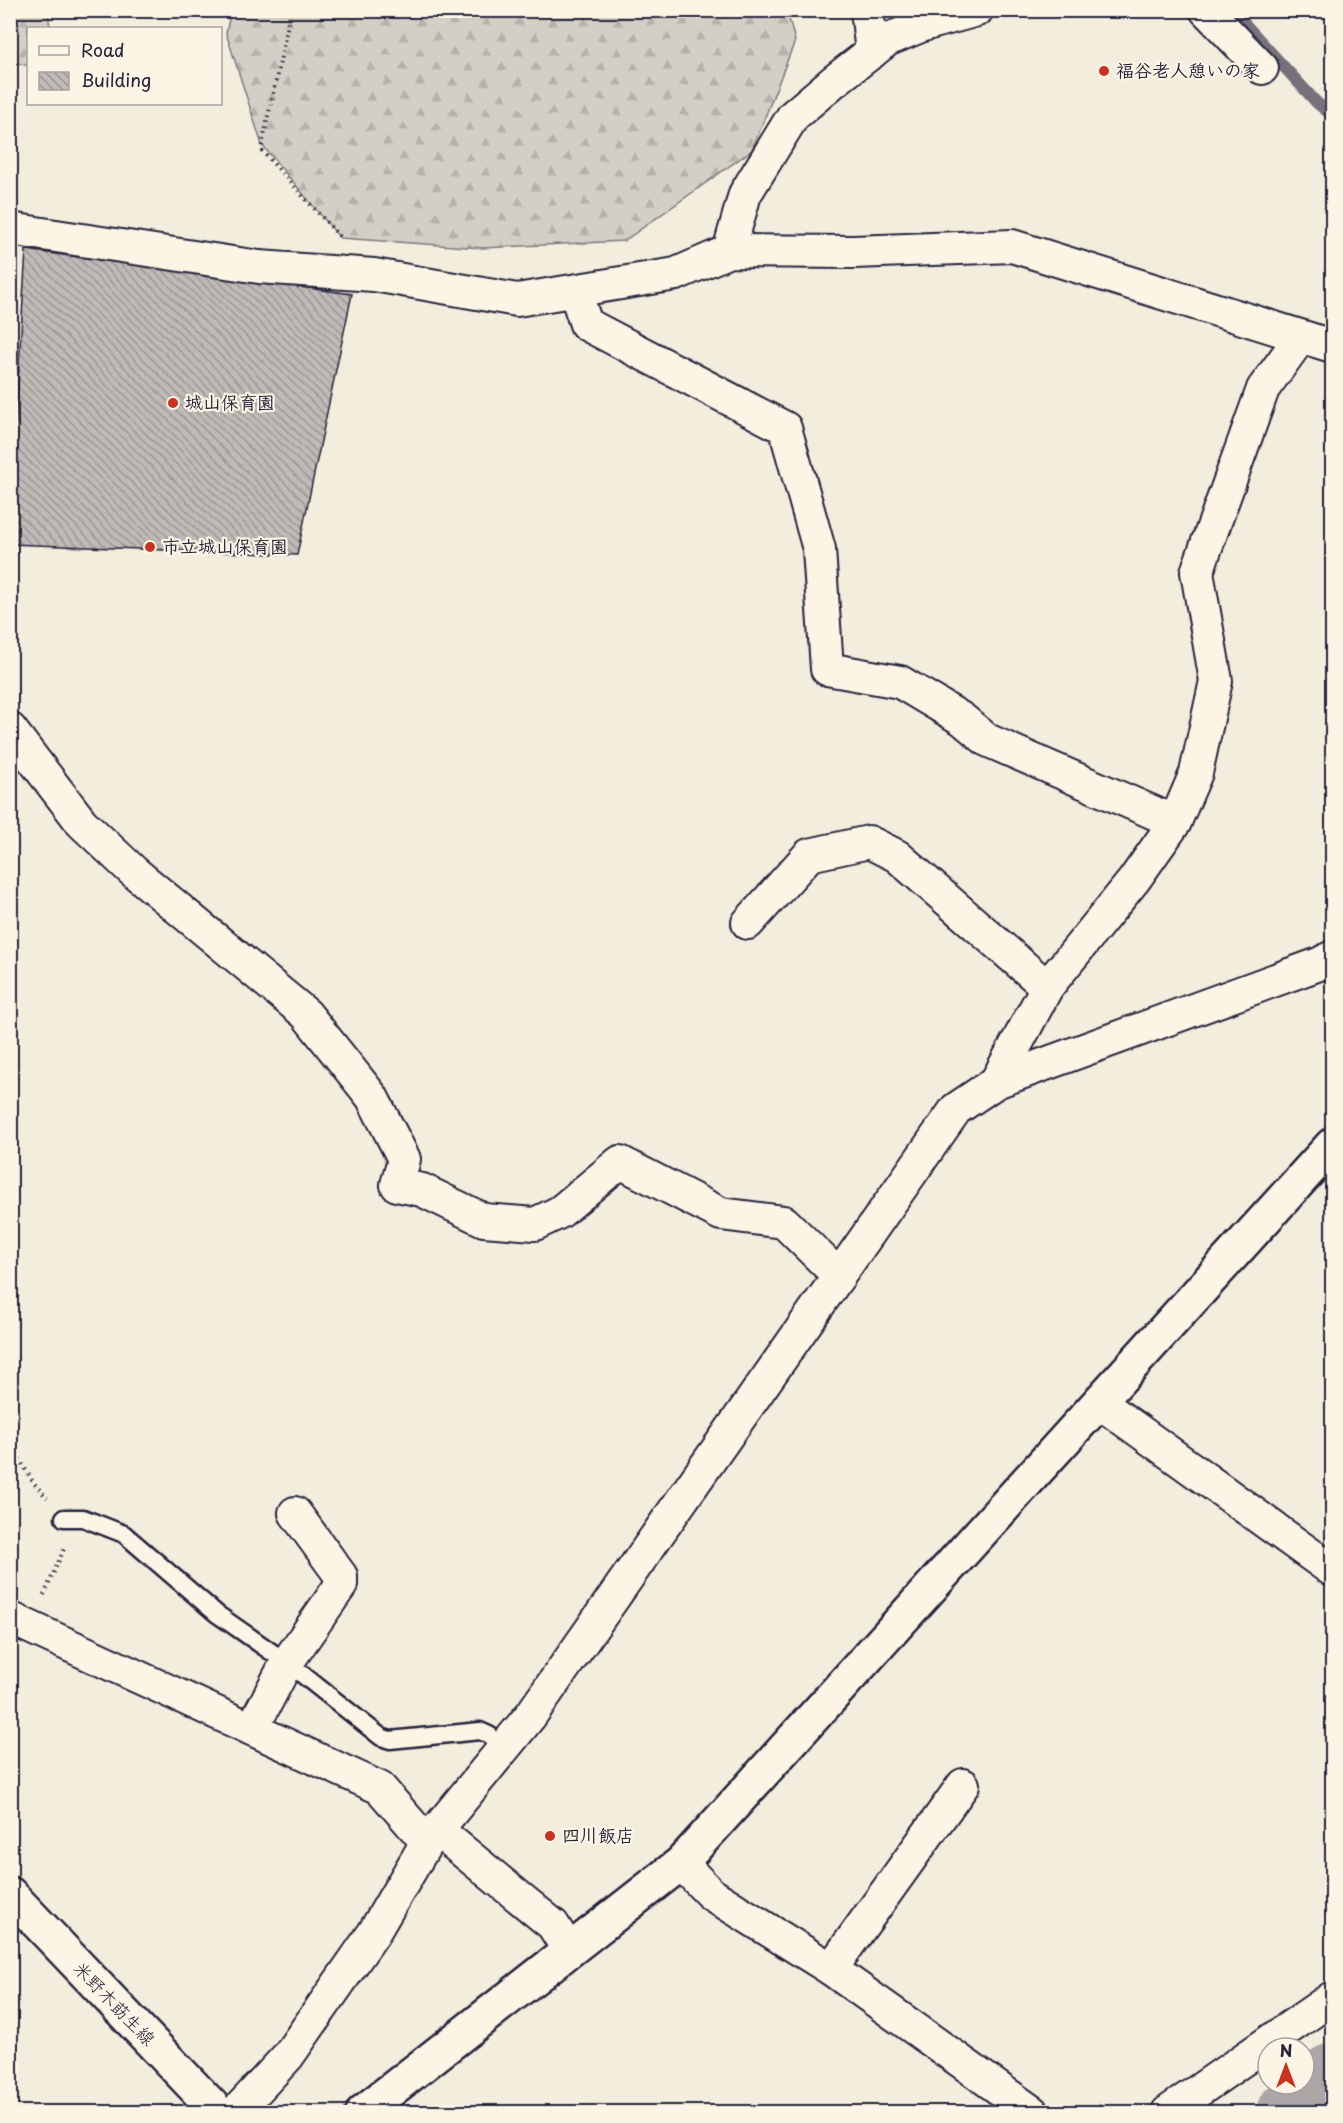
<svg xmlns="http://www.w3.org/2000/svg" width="1343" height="2123" font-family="'Playpen Sans','Klee One',sans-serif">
<defs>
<pattern id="forest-firs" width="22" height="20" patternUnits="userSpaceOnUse" patternTransform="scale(1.5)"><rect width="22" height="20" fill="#d4cfc6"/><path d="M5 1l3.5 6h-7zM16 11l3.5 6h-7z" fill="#b6b1ab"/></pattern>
<pattern id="building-back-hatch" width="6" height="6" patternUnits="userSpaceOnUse" patternTransform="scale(1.5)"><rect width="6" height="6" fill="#bfbab6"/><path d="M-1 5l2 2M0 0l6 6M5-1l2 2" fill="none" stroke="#9b9795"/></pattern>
</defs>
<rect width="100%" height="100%" fill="#f3edde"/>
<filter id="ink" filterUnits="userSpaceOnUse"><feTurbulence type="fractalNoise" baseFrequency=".0167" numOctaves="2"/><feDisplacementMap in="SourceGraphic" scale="12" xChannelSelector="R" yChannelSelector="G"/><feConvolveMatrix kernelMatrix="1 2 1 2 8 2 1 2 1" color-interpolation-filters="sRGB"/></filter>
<g filter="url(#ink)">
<g fill="url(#forest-firs)" stroke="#7b7880" stroke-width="1.5">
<polygon points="231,10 787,11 795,41 752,150 624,241 482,248 340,238 262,145 226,33"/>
<polygon points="10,11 48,11 50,28 28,28 28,66 11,61"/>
</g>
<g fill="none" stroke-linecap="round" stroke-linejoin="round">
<polyline stroke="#75727b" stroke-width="12" points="1232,10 1317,103 1332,115"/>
<polyline stroke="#aca7a6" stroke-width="69" points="1292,2112 1332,2078"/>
</g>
<polygon fill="url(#building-back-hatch)" stroke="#22223b" stroke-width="1.5" points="26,250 352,294 297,555 10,544 10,512"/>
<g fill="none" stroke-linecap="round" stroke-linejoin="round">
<g stroke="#22223b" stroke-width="21">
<polyline id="service" points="64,1518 83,1518 124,1534 217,1614 293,1667 381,1737 390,1740 480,1731 489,1735 503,1749"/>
</g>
<g stroke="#22223b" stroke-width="36">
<g id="minor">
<polyline points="867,10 872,52"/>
<polyline points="1206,10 1262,68"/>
<polyline points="10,229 259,267 374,275 517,300 676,274 729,251 854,252 1012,246 1332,346"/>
<polyline points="729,251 745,194 793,116 833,82 887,40 923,25 977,10"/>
<polyline points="575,291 586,324 785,428 819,549 827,669 900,682 962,719 987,740 1175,822"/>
<polyline points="10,729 82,823 133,871 306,1014 372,1097 404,1159 397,1185 422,1190 484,1220 535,1224 560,1212 620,1162 721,1214 784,1222 839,1276"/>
<polyline points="748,923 809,855 869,842 897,856 1047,987"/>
<polyline points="996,1082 1047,987 1134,880 1175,822 1196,773 1216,681 1197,572 1263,389 1300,338"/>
<polyline points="1099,1402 1332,1570"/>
<polyline points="10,1618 380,1788 427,1842"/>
<polyline points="252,1729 286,1664 341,1585 341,1576 295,1513"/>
<polyline points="437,1830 553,1925 569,1951"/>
<polyline points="681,1863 711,1894 831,1969 1032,2112"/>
<polyline points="831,1969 963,1785"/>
<polyline points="236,2112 288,2056 373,1934 427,1842 531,1715 956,1109 996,1082 1319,964 1332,957"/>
<polyline points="1168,2112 1332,1998"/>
</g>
</g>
<g stroke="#22223b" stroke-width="38">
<polyline id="tertiary" points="363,2112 681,1863 1332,1145"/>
</g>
<g stroke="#22223b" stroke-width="38">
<polyline id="secondary" points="10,1894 218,2112"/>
</g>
<g stroke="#22223b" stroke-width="4" stroke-dasharray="1.5 4.5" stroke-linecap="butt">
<polyline points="291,10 261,150 340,237"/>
<polyline points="10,1443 33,1482 47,1498"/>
<polyline points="44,1595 65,1547"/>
</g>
<use href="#service" stroke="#fcf5e5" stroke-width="16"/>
<use href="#minor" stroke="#fcf5e5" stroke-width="32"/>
<use href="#tertiary" stroke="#fcf5e5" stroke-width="33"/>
<use href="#secondary" stroke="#fcf5e5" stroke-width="33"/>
</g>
</g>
<g fill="#c8321e" stroke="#fcf5e5" stroke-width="2">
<circle cx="1104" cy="71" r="6"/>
<circle cx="173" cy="403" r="6"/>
<circle cx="150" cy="547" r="6"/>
<circle cx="550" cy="1836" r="6"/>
</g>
<g text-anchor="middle" stroke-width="4.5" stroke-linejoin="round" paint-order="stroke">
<g font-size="18" font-weight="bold" fill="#22223b" stroke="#fcf5e5" text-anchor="start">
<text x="1116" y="77">福谷老人憩いの家</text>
<text x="185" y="409">城山保育園</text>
<text x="162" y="553">市立城山保育園</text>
<text x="562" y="1842">四川飯店</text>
</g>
<g font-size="18" fill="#22223b" stroke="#fcf5e5">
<text transform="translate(114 2004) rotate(46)" y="6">米野木莇生線</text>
</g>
</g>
<rect width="1343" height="2123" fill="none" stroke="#fcf5e5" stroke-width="36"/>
<rect x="18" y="18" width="1307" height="2087" fill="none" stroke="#22223b" stroke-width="2" filter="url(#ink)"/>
<rect x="27" y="27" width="195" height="78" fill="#fcf5e5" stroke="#a5a1a1" stroke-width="1.5"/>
<rect x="39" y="46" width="30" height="9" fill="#fcf5e5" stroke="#a5a1a1" stroke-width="1.5"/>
<text x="81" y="57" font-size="18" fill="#22223b">Road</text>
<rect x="39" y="72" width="30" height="18" fill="url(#building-back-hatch)" stroke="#a5a1a1" stroke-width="1.5"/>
<text x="81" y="87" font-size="18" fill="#22223b">Building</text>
<g transform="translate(1286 2066)"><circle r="28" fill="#fcf5e5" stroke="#a5a1a1" stroke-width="1.5"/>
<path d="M0-4.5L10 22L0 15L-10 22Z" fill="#c8321e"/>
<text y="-9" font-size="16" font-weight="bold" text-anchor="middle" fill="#22223b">N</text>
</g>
</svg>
